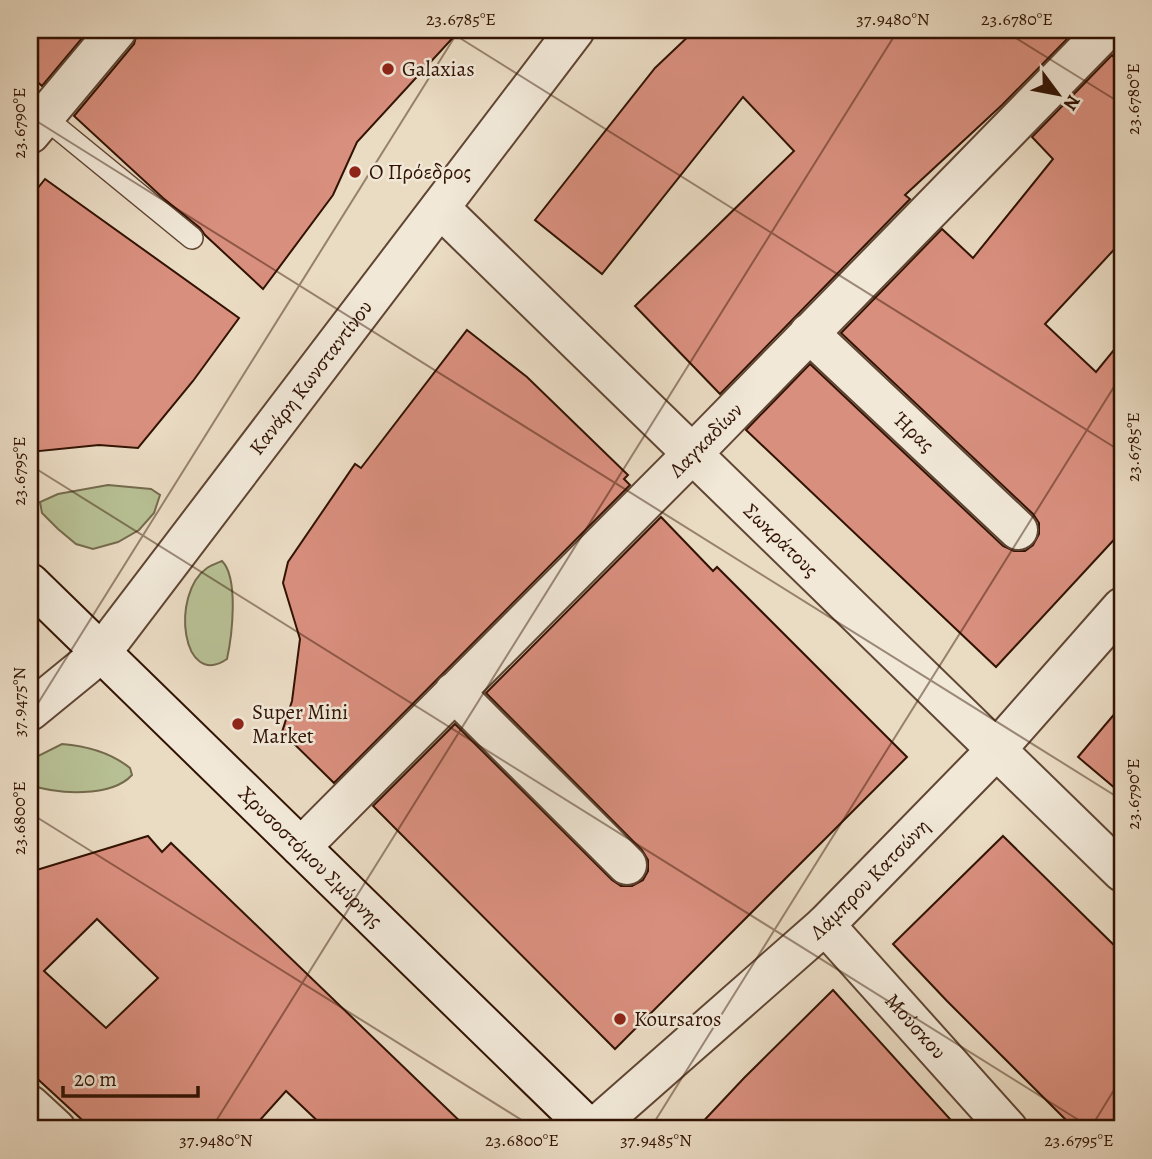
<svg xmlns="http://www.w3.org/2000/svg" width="1152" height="1159" font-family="Alegreya,serif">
<rect width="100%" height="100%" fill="#eadbc3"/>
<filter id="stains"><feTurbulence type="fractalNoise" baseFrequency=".00286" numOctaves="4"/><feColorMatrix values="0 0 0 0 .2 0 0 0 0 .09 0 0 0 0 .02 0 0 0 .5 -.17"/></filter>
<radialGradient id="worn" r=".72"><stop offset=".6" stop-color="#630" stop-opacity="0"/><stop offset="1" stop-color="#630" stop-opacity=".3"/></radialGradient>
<g fill="#b7c094" stroke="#746a4c" stroke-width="2">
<polygon points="108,485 151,489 160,495 154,513 139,530 118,542 93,549 76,544 58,529 42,513 40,502 58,494"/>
<path d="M222,561c17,17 10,75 5,98 -45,31 -57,-65 -20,-91 4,-3 10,-5 15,-7z"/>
<path d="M62,744c25,2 48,8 68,24l2,7c-21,23 -75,19 -102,10v-25z"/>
</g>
<g fill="#d98f7e" stroke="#321303" stroke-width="2" fill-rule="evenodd">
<polygon points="30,30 89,30 42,86 30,75"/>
<polygon points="138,30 460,30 357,142 333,195 263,289 205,235 200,228 163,198 74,116 134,44"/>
<polygon points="695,30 1076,30 1002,105 905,195 910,199 720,394 635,306 794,151 743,97 602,274 535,220 655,68"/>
<polygon points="1112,55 1122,66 1122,241 1045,324 1096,372 1122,340 1122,531 996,667 746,430 810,364 1003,546 1014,551 1025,551 1033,545 1039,534 1039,523 1033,514 841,333 942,229 973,258 1053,159 1032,137"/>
<polygon points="45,179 239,318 193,381 138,448 99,445 30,452 30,198"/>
<polygon points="467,330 527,377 628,475 624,479 630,485 334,783 282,732 292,701 300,639 283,583 288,562 355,464 361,468"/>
<polygon points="661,517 713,571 717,567 907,757 615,1049 373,806 455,724 612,880 621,886 632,886 643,880 648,871 648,860 642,850 486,693"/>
<polygon points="1122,705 1122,794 1078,757"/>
<path d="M148,836l14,16 9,-9 297,286h-142l-40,-38 -34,38h-160l-62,-57v-200zM97,919l61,59 -52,50 -62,-57z"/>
<polygon points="1003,836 1122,953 1122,1129 1075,1129 947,1001 893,944"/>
<polygon points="833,990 959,1129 696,1129 744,1078"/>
</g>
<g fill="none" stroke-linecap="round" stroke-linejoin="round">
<g stroke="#604533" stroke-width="24">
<polyline id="lane" points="44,117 192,238"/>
</g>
<g stroke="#604533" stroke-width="42">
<g id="street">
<polyline points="30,134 117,30"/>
<path id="s1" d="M440,208l682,664"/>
<path id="s2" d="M809,333l209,197"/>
<polyline points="454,692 627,865"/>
<path id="s3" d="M30,711l71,-58 474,-623"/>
<path id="s4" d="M301,847l391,-393 414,-424"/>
<path id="s5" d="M825,925l183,204"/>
<polyline points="30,1105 56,1129"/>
<path id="s6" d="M593,1129l232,-204 171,-175 126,-143"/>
</g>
</g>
<g stroke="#321303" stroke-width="42">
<g id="secondary">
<path id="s7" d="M30,583l560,546"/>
</g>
</g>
<use href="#lane" stroke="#f1e8d8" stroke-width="21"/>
<use href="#street" stroke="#f1e8d8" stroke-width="38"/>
<use href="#secondary" stroke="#f1e8d8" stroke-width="38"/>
</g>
<path fill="none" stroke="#321303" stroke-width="2" stroke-opacity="0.45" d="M447,30l675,422M1003,30l119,74M30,117l1092,683M30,465l1063,664M30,716l429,-686M30,813l506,316M211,1129l687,-1099M650,1129l472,-755M1090,1129l32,-52"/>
<g fill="#8f2418" stroke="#f1e8d8" stroke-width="2.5">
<circle cx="388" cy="69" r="7"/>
<circle cx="355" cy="172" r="7"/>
<circle cx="238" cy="724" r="7"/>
<circle cx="620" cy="1019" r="7"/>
</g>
<g text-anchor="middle" stroke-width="5" stroke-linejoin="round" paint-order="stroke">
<g font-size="21" fill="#321303" stroke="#f1e8d8" text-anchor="start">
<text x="402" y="76">Galaxias</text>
<text x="369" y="179">Ο Πρόεδρος</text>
<text x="252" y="719">Super Mini<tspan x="252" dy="24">Market</tspan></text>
<text x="634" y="1026">Koursaros</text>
</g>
<g font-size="21" fill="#321303" stroke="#f1e8d8">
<text dy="7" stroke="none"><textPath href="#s3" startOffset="438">Κανάρη Κωνσταντίνου</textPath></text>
<text dy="7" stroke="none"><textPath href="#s2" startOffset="144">Ήρας</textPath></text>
<text dy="7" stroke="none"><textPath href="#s4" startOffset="574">Λαγκαδίων</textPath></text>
<text dy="7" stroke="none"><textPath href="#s1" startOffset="476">Σωκράτους</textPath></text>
<text dy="7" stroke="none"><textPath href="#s7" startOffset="392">Χρυσοστόμου Σμύρνης</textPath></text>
<text dy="7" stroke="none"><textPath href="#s6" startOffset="373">Λάμπρου Κατσώνη</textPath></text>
<text dy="7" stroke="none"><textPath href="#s5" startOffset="136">Μούσκου</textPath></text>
</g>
</g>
<rect width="1152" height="1159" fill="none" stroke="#eadbc3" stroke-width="77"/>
<g transform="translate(1058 94) rotate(122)" stroke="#f1e8d8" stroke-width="5" paint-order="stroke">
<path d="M0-5L12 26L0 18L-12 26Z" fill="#321303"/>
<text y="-10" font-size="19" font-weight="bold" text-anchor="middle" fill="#321303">N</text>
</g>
<path d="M63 1086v10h135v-10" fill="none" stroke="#321303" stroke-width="3.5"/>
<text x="74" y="1086" font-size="21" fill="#321303" stroke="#f1e8d8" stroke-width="5" paint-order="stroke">20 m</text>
<rect x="38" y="38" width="1076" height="1082" fill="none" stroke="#321303" stroke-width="2.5"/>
<g font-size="18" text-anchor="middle" fill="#321303">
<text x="461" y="25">23.6785°E</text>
<text x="893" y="25">37.9480°N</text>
<text x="1017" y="25">23.6780°E</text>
<text transform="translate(1133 99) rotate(-90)" y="6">23.6780°E</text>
<text transform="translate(19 123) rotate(-90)" y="6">23.6790°E</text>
<text transform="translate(1133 447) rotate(-90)" y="6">23.6785°E</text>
<text transform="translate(19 471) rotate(-90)" y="6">23.6795°E</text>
<text transform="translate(19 702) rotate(-90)" y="6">37.9475°N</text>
<text transform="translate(1133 794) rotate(-90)" y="6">23.6790°E</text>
<text transform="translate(19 818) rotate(-90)" y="6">23.6800°E</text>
<text x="216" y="1146">37.9480°N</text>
<text x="522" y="1146">23.6800°E</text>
<text x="656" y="1146">37.9485°N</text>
<text x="1079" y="1146">23.6795°E</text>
</g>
<rect width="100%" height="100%" filter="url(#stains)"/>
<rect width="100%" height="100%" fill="url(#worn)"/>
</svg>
